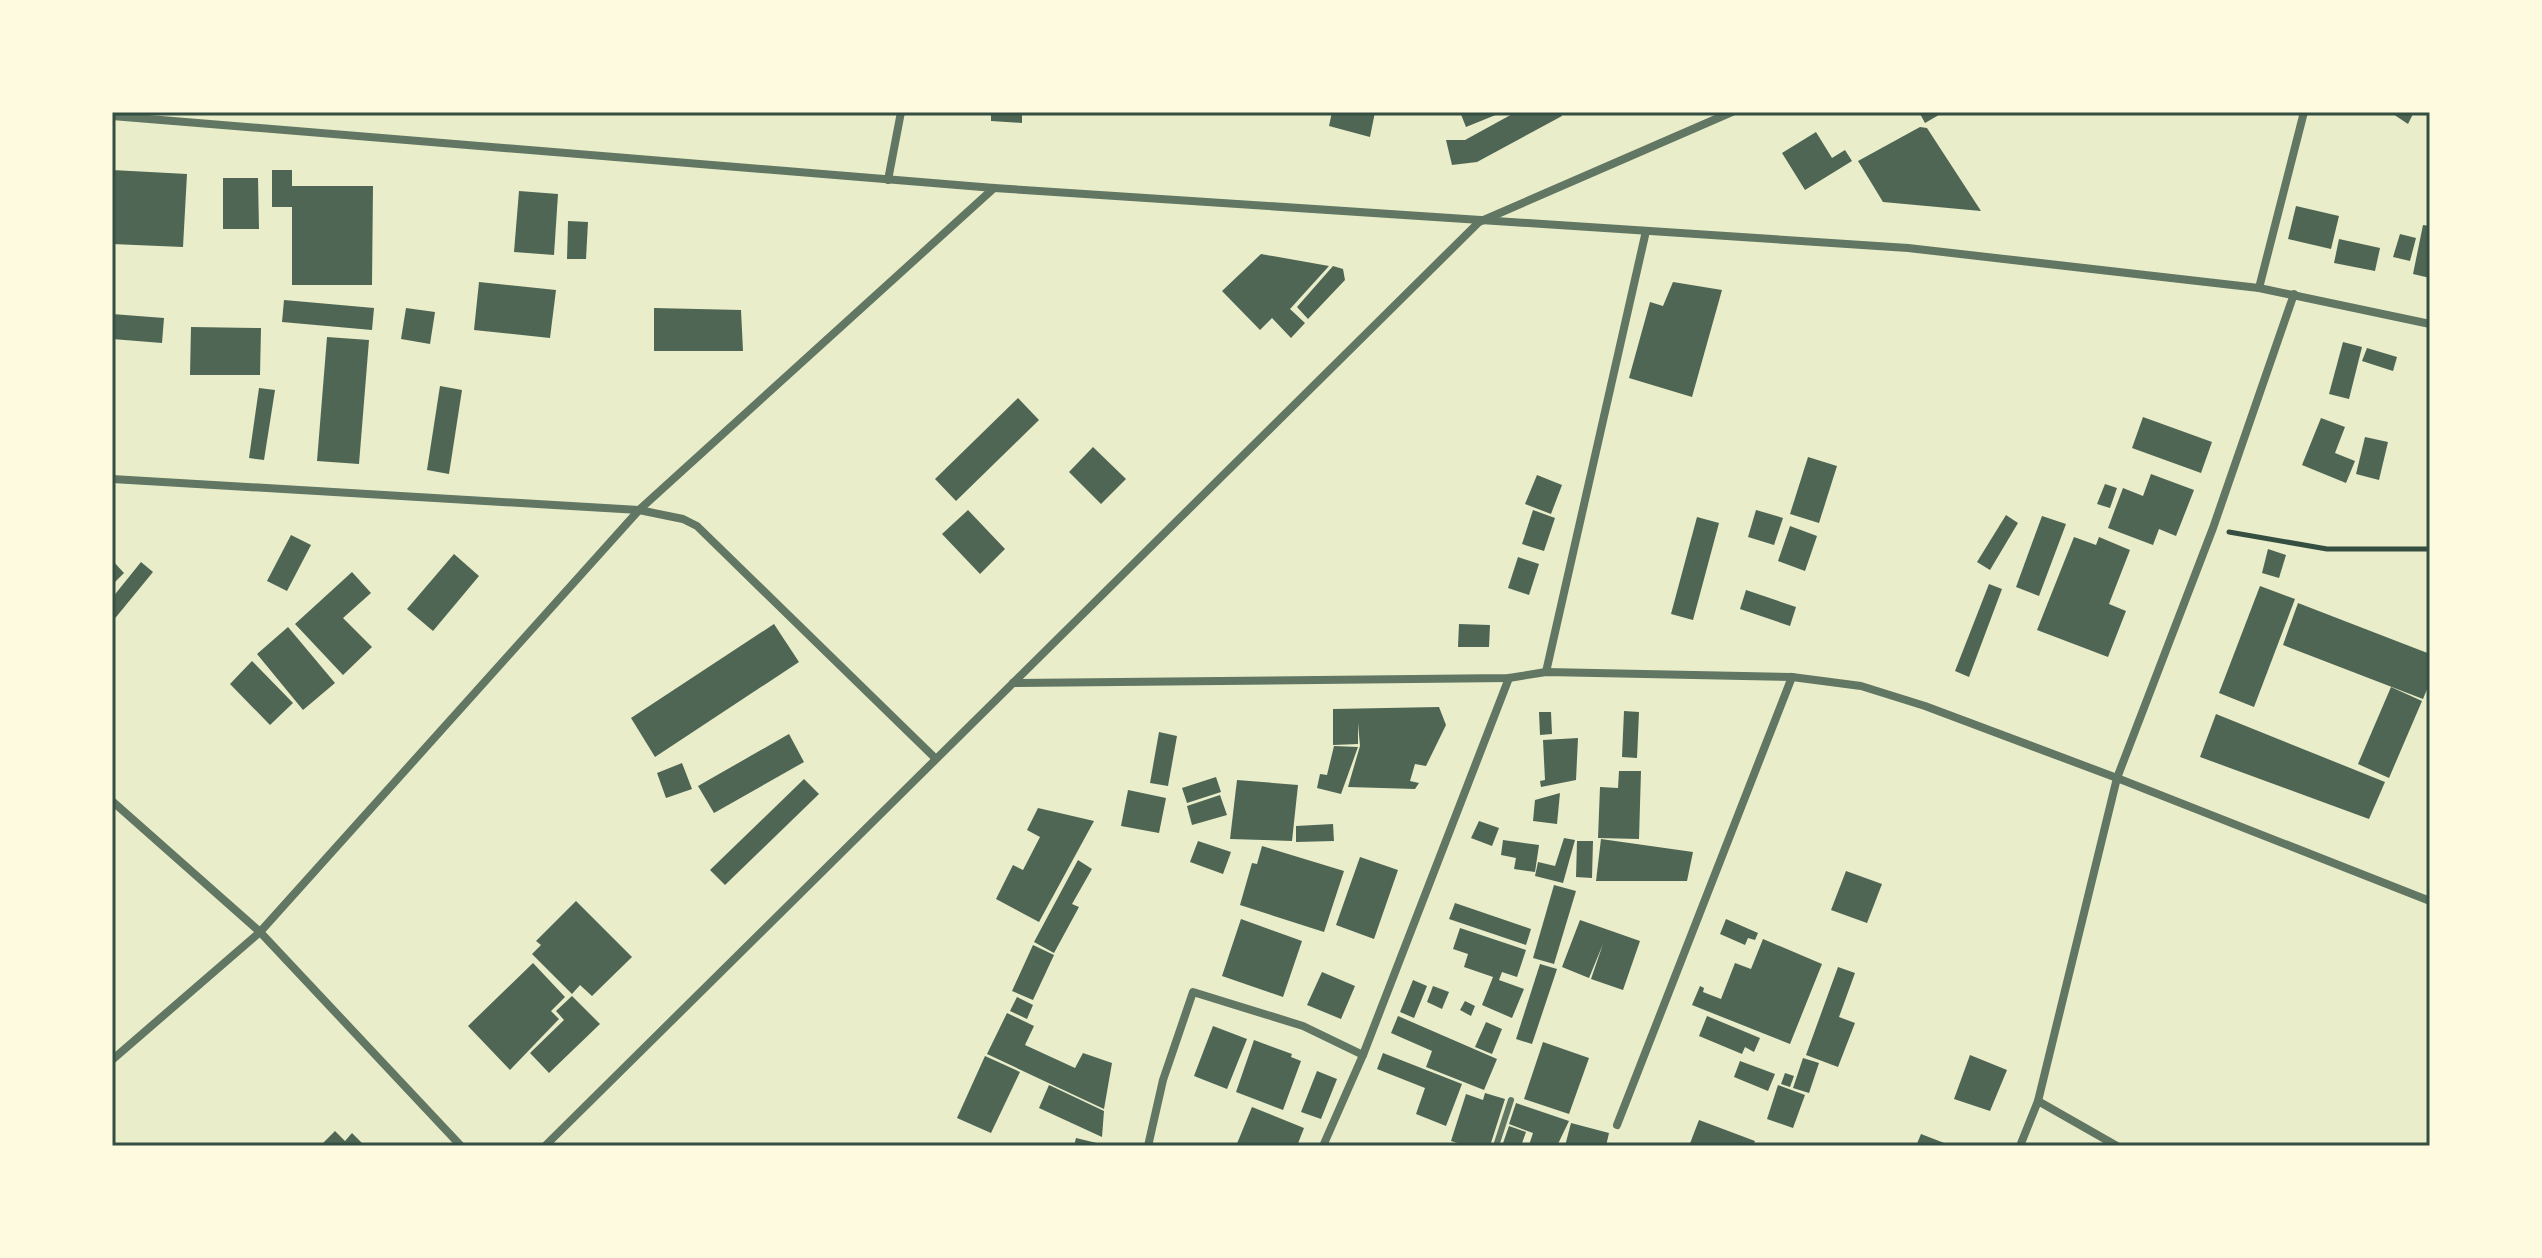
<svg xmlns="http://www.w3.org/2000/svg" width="2542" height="1258" font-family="Manrope,sans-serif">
<rect width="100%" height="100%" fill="#e9edc9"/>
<g fill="#4f6655">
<polygon points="991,112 1022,112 1022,123 991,121"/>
<polygon points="1332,112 1375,112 1370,137 1329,126"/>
<polygon points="1460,112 1503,112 1466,127"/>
<polygon points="1516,112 1560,112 1562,116 1477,162 1452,165 1446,140 1465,140"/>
<polygon points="1919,112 1944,112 1925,123"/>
<polygon points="2390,112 2414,112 2408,124"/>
<polygon points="1920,127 1927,128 1981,211 1883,202 1858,161"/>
<polygon points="1816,132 1832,158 1845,150 1852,161 1805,190 1782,153"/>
<polygon points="112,170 187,174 183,247 112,244"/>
<polygon points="272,170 292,170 292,186 373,186 372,285 292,285 292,207 272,207"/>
<polygon points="223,178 258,178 259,229 223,229"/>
<polygon points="519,191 558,194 554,255 514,252"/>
<polygon points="2296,206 2339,216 2331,249 2288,239"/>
<polygon points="568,221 588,222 586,259 567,259"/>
<polygon points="2423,225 2430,226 2430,278 2413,274"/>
<polygon points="2400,234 2416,238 2410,261 2393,257"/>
<polygon points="2339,239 2380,248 2375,271 2334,263"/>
<polygon points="1261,254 1329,266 1290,309 1305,323 1291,338 1272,318 1260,330 1222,291"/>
<polygon points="1333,266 1343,269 1345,280 1308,319 1297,307"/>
<polygon points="479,282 556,290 550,338 474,330"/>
<polygon points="1673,282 1722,290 1692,397 1629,378 1650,302 1663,306"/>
<polygon points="284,300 374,308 372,330 282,322"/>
<polygon points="406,308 435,312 430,344 401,339"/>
<polygon points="654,308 741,310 743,351 654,351"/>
<polygon points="112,314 164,318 162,343 112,339"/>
<polygon points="191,327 261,328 260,375 190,375"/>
<polygon points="327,337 369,340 359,464 317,461"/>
<polygon points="2343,342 2362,347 2349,399 2329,394"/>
<polygon points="2367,348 2397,357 2393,371 2362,361"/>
<polygon points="440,386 462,390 449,474 427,470"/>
<polygon points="259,388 275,390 264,460 249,458"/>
<polygon points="1018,398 1039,420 956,501 935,479"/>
<polygon points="2143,417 2212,442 2201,473 2132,448"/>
<polygon points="2321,418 2345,427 2335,453 2355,461 2346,483 2302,465"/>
<polygon points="2365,437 2388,442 2379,480 2356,474"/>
<polygon points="1093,447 1126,479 1101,504 1069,472"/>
<polygon points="1808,457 1837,466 1819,523 1790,514"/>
<polygon points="2151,474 2194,490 2176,536 2159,529 2153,545 2108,528 2123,488 2143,496"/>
<polygon points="1537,475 1562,485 1551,514 1525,504"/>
<polygon points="2105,484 2117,488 2110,508 2097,504"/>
<polygon points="968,510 1005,549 980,574 942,534"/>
<polygon points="1533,510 1555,518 1544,551 1522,544"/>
<polygon points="1756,510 1783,518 1774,545 1748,537"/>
<polygon points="2006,515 2018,523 1990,570 1977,562"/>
<polygon points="2042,516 2066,524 2039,596 2016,587"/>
<polygon points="1697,517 1719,523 1693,620 1671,614"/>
<polygon points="1790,526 1817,536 1805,571 1778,561"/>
<polygon points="291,535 311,545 287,591 267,581"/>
<polygon points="2074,537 2096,545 2099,537 2130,550 2109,604 2126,611 2108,657 2037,630"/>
<polygon points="2268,549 2286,555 2279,578 2262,573"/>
<polygon points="454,554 479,576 433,631 407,609"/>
<polygon points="1518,557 1539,564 1529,595 1508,588"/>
<polygon points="112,560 124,573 112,585"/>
<polygon points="141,562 153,572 112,622 112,598"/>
<polygon points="352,572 371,593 343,618 372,647 343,675 295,624"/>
<polygon points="1989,584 2002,589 1969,677 1955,671"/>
<polygon points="2260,586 2295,599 2254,707 2219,693"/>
<polygon points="1746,590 1796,607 1790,626 1740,609"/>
<polygon points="2298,603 2430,654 2430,682 2423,699 2283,645"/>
<polygon points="774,624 799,662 655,757 631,718"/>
<polygon points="1459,624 1490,625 1489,647 1458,647"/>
<polygon points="288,627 335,683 303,710 257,654"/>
<polygon points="252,661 293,703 270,725 230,684"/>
<polygon points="2391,687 2422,701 2389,778 2358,764"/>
<polygon points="1439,707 1446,725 1426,766 1415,764 1410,781 1419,783 1415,789 1348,787 1360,746 1358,723 1358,744 1333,745 1333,709"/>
<polygon points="1624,711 1639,712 1637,758 1622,757"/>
<polygon points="1539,712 1551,712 1552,734 1540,735"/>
<polygon points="2216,714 2385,782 2369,819 2200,757"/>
<polygon points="1159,732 1177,736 1168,786 1150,783"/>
<polygon points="789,734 804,762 714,813 698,786"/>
<polygon points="1578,738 1576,780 1541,787 1540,781 1545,780 1543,740"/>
<polygon points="1334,746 1358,747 1341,794 1317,788 1320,774 1327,775"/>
<polygon points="682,763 692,789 666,798 657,773"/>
<polygon points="1619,771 1641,771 1639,839 1598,838 1600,787 1618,788"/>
<polygon points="1216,777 1221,792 1187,803 1182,788"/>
<polygon points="804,779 819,794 725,885 710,870"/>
<polygon points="1237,780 1298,785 1292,841 1230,839"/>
<polygon points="1128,790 1166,798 1159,833 1121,826"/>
<polygon points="1560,793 1557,824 1533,821 1535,800"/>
<polygon points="1220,795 1227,815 1192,825 1187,806"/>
<polygon points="1038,808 1094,821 1039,922 996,899 1013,865 1023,870 1040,837 1027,830"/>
<polygon points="1479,821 1499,828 1492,846 1471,838"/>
<polygon points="1333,824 1334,841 1296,842 1296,826"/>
<polygon points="1564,838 1575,840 1563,883 1535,876 1538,862 1555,866"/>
<polygon points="1601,839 1693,852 1687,881 1596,881"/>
<polygon points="1503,840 1539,845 1535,872 1514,869 1516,858 1501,855"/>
<polygon points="1198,841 1231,852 1223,874 1190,862"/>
<polygon points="1577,841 1593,841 1592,878 1576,877"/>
<polygon points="1262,846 1344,871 1324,932 1240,905 1252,863 1257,864"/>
<polygon points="1360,857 1398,870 1374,939 1336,925"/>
<polygon points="1078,860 1092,869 1072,904 1079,907 1054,953 1034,942"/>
<polygon points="1846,871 1882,884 1867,923 1831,910"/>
<polygon points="1554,885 1576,891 1554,964 1533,958"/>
<polygon points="576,901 632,957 592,996 580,985 572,994 532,954 541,945 536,941"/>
<polygon points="1455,903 1531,929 1526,945 1449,919"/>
<polygon points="1241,919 1302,941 1283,997 1222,976"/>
<polygon points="1726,919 1758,933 1755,940 1748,938 1745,945 1720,934"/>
<polygon points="1580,920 1640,941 1623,990 1591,979 1603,944 1589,978 1562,967"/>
<polygon points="1460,928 1526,950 1517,977 1502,972 1499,980 1524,989 1512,1018 1482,1005 1493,977 1464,967 1468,954 1453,949"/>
<polygon points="1763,939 1822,964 1790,1044 1692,1005 1700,986 1704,988 1703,992 1721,999 1735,963 1751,969"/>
<polygon points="1033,945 1054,955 1033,1000 1012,991"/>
<polygon points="533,963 565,997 551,1011 559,1019 510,1070 468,1026"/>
<polygon points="1540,964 1557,969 1532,1044 1516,1039"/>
<polygon points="1838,967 1855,973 1839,1017 1855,1023 1838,1067 1806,1055"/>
<polygon points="1322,972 1355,986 1341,1019 1307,1005"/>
<polygon points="1413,980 1427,986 1414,1018 1400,1012"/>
<polygon points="1433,986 1449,992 1442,1009 1427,1002"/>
<polygon points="572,996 600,1024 549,1073 530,1053 564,1020 556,1011"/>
<polygon points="1017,997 1033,1005 1027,1019 1010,1011"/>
<polygon points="1465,1001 1475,1006 1471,1016 1460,1010"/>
<polygon points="1007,1013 1034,1026 1025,1045 1075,1068 1083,1053 1112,1063 1104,1109 987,1054"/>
<polygon points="1398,1016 1497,1059 1484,1090 1426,1067 1432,1051 1391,1033"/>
<polygon points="1707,1016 1760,1038 1754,1052 1745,1047 1742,1054 1699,1036"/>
<polygon points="1486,1022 1502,1029 1492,1054 1475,1047"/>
<polygon points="1213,1026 1247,1039 1227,1089 1194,1076"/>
<polygon points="1254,1040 1292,1054 1291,1057 1301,1061 1283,1110 1236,1092"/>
<polygon points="1543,1042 1589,1058 1569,1114 1524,1099"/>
<polygon points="1383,1053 1462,1084 1446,1126 1416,1114 1425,1088 1377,1069"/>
<polygon points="1970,1055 2007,1070 1990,1111 1954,1099"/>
<polygon points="985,1056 1020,1072 991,1133 957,1118"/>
<polygon points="1803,1058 1819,1063 1809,1093 1793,1088"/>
<polygon points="1740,1061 1775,1074 1768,1091 1734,1077"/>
<polygon points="1317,1071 1337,1079 1321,1119 1301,1112"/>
<polygon points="1785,1073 1794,1076 1790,1087 1781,1084"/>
<polygon points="1049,1085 1104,1111 1102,1137 1039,1108"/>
<polygon points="1778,1085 1805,1095 1793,1128 1767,1119"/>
<polygon points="1485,1093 1505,1099 1490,1146 1471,1143 1467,1146 1451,1141 1466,1094 1483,1100"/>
<polygon points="1516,1103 1569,1121 1557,1146 1529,1145 1533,1133 1509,1124"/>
<polygon points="1252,1107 1304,1128 1297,1146 1236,1146"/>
<polygon points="1699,1120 1755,1141 1753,1146 1689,1146"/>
<polygon points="1571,1123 1609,1133 1606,1146 1565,1146"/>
<polygon points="1509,1126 1526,1132 1521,1146 1502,1146"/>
<polygon points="335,1131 345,1141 352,1133 365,1146 320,1146"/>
<polygon points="1921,1134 1952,1146 1916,1146"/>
<polygon points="1076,1138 1105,1145 1105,1146 1074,1146"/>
</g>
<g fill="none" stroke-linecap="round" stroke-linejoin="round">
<polyline stroke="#344e41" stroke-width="5" points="2229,532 2327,549 2430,549"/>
<polyline stroke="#617663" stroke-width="6" points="1496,1146 1511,1100"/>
<g stroke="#617663" stroke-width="8">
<polyline points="112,116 994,188 1908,248 2259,288 2430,324"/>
<polyline points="888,180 901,112"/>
<polyline points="2259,288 2304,112"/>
<polyline points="112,479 639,510 683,519 697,526 935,758"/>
<polyline points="1546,672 1646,231"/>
<polyline points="1013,683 1509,678 1546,672 1792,677 1861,686 1925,706 2117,778 2430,901"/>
<polyline points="112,801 260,932 461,1146"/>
<polyline points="112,1060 260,932 639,510 994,188"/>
<polyline points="2038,1101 2117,1146"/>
<polyline points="1617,1125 1792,677"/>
<polyline points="545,1146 1479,222 1732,112"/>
<polyline points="1148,1146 1163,1080 1193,992 1303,1026 1363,1055"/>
<polyline points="1323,1146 1363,1055 1509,678"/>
<polyline points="2020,1146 2038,1101 2117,778 2213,528 2294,294"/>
</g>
</g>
<rect width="2542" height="1258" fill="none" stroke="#fefae0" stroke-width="228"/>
<rect x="114" y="114" width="2314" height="1030" fill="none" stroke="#344e41" stroke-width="3"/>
</svg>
